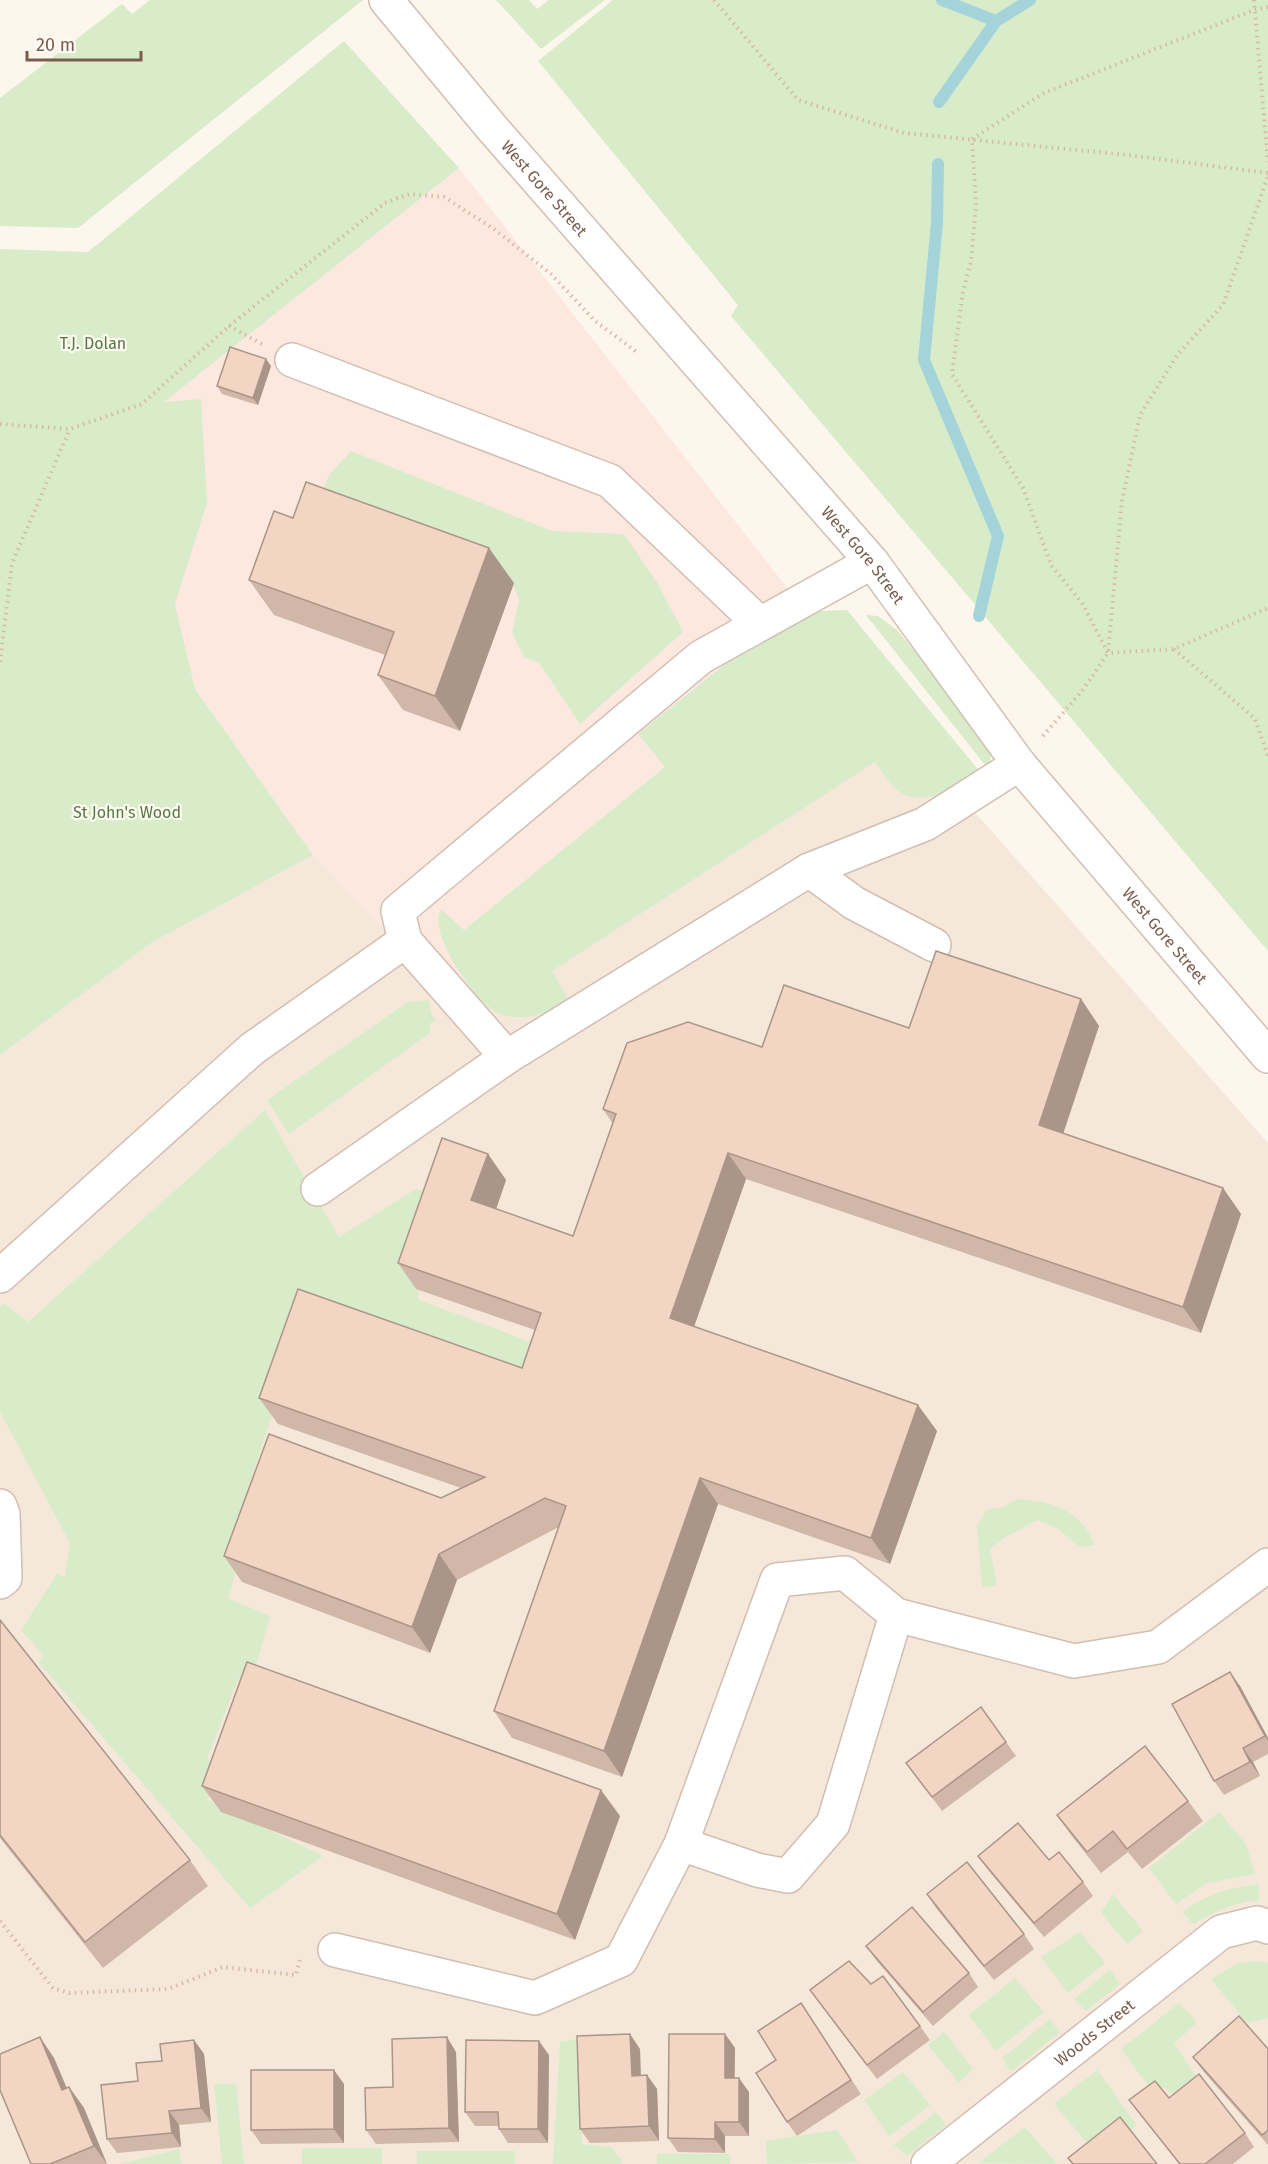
<svg xmlns="http://www.w3.org/2000/svg" width="1268" height="2164" font-family="'Fira Sans',sans-serif">
<rect width="100%" height="100%" fill="#fdf6ec"/>
<polygon fill="#f5e8da" points="870,694 1268,1143 1268,2164 0,2164 0,1025 313,855 389,933 437,1008"/>
<polygon fill="#fde8e0" points="459,168 870,694 437,1008 389,933 313,855 53,489"/>
<g fill="#d8ecc9">
<polygon points="150,0 363,0 78,228 0,226 0,98 122,4 132,14"/>
<polygon points="496,0 529,0 537,9 549,0 605,0 541,49"/>
<polygon points="613,0 1268,0 1268,951 731,316 738,305 538,61"/>
<polygon points="344,41 459,168 164,402 201,399 207,503 175,604 195,689 313,855 151,943 0,1055 0,249 88,252"/>
<polygon points="351,451 552,531 624,534 658,584 683,632 580,724 540,664 524,657 512,633 519,599 509,577 317,504 329,475"/>
<path d="M847,610l134,163c-23,15 -61,38 -86,15 -8,-7 -13,-18 -20,-26l-323,209 17,29c-20,12 -42,22 -66,15 -24,-6 -77,-82 -62,-106l23,21 201,-163 -27,-33 92,-74 54,-32 35,-17z"/>
<polygon points="866,615 878,616 898,631 988,740 991,752 990,762 985,765"/>
<polygon points="429,1000 431,1013 436,1021 430,1023 430,1033 289,1134 267,1100 408,1002"/>
<polygon points="265,1110 339,1237 416,1189 444,1200 417,1299 549,1349 537,1382 312,1309 270,1421 226,1555 239,1561 228,1598 270,1616 252,1679 239,1677 207,1759 226,1769 207,1800 323,1856 250,1908 38,1662 44,1656 21,1630 57,1574 65,1577 70,1543 0,1412 0,1309 3,1303 28,1322"/>
<path d="M1017,1499c38,3 62,10 78,46l-15,2 -22,-18 -21,-9 -33,18 -14,11 7,36 -15,3 -5,-63 10,-15 17,-3z"/>
<polygon points="1219,1812 1246,1844 1255,1874 1207,1883 1176,1904 1149,1868"/>
<path d="M1259,1884v16c-25,2 -44,12 -66,24l-11,-12c25,-18 46,-24 77,-28z"/>
<polygon points="1113,1894 1143,1931 1127,1944 1101,1913"/>
<polygon points="1080,1932 1105,1963 1068,1993 1041,1957"/>
<polygon points="1256,1961 1268,1963 1268,2018 1247,2023 1211,1979 1236,1964"/>
<polygon points="1110,1970 1120,1984 1086,2011 1074,1999"/>
<polygon points="1015,1978 1044,2012 996,2051 969,2015"/>
<polygon points="1179,2003 1197,2022 1174,2044 1202,2085 1181,2104 1164,2087 1155,2095 1121,2049"/>
<polygon points="1050,2019 1060,2032 1011,2072 1002,2058"/>
<polygon points="944,2032 973,2069 959,2083 928,2045"/>
<polygon points="583,2038 582,2144 611,2147 621,2159 621,2164 553,2164 560,2042"/>
<polygon points="1097,2070 1137,2125 1102,2151 1088,2144 1054,2104"/>
<polygon points="903,2072 930,2105 889,2136 864,2100"/>
<polygon points="214,2084 236,2084 244,2164 222,2164"/>
<polygon points="936,2112 946,2125 907,2156 894,2145"/>
<polygon points="1025,2127 1057,2164 978,2163"/>
<polygon points="837,2130 858,2162 767,2164 766,2141"/>
<rect x="302" y="2148" width="80" height="16"/>
<polygon points="179,2149 181,2164 119,2164"/>
<rect x="417" y="2151" width="98" height="13"/>
<rect x="657" y="2154" width="73" height="10"/>
</g>
<g fill="none" stroke-linecap="round" stroke-linejoin="round">
<g stroke="#a5d3da" stroke-width="12">
<polyline points="942,0 996,21"/>
<polyline points="939,102 996,21 1030,0"/>
<polyline points="938,164 937,223 924,360 998,536 979,616"/>
</g>
<g stroke="#d1beb0" stroke-width="36">
<g id="minor">
<path id="s1" d="M386,0l106,128 380,434 147,202 249,292"/>
<polyline points="292,360 610,481 759,623"/>
<polyline points="872,562 701,657 398,911 405,941 507,1057 809,870 925,824 1019,764"/>
<polyline points="809,870 854,903 934,945"/>
<polyline points="318,1189 507,1057"/>
<polyline points="0,1276 252,1049 405,941"/>
<polyline points="0,1506 3,1514 5,1578 0,1582"/>
<polyline points="681,1844 757,1870 788,1876 833,1824 896,1615"/>
<polyline points="335,1950 535,1998 621,1960 681,1844 777,1580 845,1573 896,1615 1074,1661 1158,1647 1268,1565"/>
<path id="s2" d="M928,2164l293,-232 36,-9 11,4"/>
</g>
</g>
<g stroke="#d9b8a5" stroke-width="4" stroke-dasharray="1.5 4.5" stroke-linecap="butt">
<polyline points="714,0 798,100 904,133 1128,155 1268,173"/>
<polyline points="1254,0 1268,162"/>
<polyline points="1268,7 1254,10 1044,93 972,139 976,204 971,262 963,291 952,374 1023,488 1051,565 1082,603 1108,653 1174,649 1268,608"/>
<polyline points="229,326 262,344"/>
<polyline points="0,424 70,429 142,404 229,326 385,203 409,194 444,197 494,229 551,274 595,321 638,353"/>
<polyline points="1174,649 1255,719 1268,756"/>
<polyline points="0,662 12,563 70,429"/>
<polyline points="1043,736 1082,691 1108,653 1122,501 1140,415 1178,354 1223,305 1268,176"/>
<polyline points="0,1921 53,1988 69,1993 168,1989 223,1967 296,1975 300,1959"/>
</g>
<use href="#minor" stroke="#fff" stroke-width="33"/>
</g>
<g fill="#d1b7a8">
<polygon points="266,359 271,366 258,405 222,394 217,386"/>
<polygon points="249,580 514,583 460,731 403,710 378,675 385,655 274,615"/>
<polygon points="1081,999 1099,1026 1063,1134 1223,1188 1241,1214 1201,1333 746,1179 694,1326 937,1431 890,1564 718,1504 622,1777 512,1738 494,1711 559,1527 457,1580 430,1653 242,1582 224,1556 441,1498 461,1488 278,1424 259,1398 522,1368 535,1330 416,1289 398,1263 488,1154 506,1180 496,1209 573,1236 613,1124 603,1109 762,1047 909,1028"/>
<polygon points="0,1620 190,1860 208,1886 103,1968 0,1838"/>
<polygon points="1240,1686 1268,1738 1268,1754 1253,1762 1260,1776 1224,1795 1214,1781"/>
<polygon points="1006,1742 1016,1756 942,1811 906,1763"/>
<polygon points="202,1786 620,1816 575,1940 221,1812"/>
<polygon points="1188,1801 1203,1821 1142,1869 1128,1852 1101,1873 1071,1835 1057,1815"/>
<polygon points="978,1856 1049,1860 1083,1882 1093,1896 1044,1937 988,1870"/>
<polygon points="927,1894 1024,1934 1034,1949 994,1980 936,1908"/>
<polygon points="866,1946 969,1973 978,1987 933,2026 876,1960"/>
<polygon points="871,1984 920,2026 930,2040 877,2079 810,1990"/>
<polygon points="801,2003 861,2094 797,2136 787,2122 776,2060"/>
<polygon points="725,2034 735,2048 735,2078 749,2092 749,2136 725,2136 725,2153 678,2152 668,2138"/>
<polygon points="194,2040 204,2054 211,2122 179,2125 181,2147 117,2153 107,2139 162,2061"/>
<polygon points="640,2049 641,2075 647,2075 657,2089 659,2141 590,2143 580,2129"/>
<polygon points="1268,2049 1268,2145 1203,2071 1193,2057"/>
<polygon points="456,2052 459,2142 376,2144 366,2130 393,2087"/>
<polygon points="549,2055 548,2143 508,2143 499,2129 499,2126 475,2126 465,2112"/>
<polygon points="54,2058 67,2088 69,2087 84,2108 107,2164 31,2164"/>
<polygon points="344,2084 344,2143 261,2144 251,2130"/>
<polygon points="1129,2100 1245,2133 1254,2147 1233,2164 1179,2164"/>
</g>
<g fill="#aa9588">
<polygon points="266,359 271,366 258,405 253,398"/>
<polygon points="489,548 514,583 460,731 435,696"/>
<polygon points="1081,999 1099,1026 1057,1152 1039,1125"/>
<polygon points="728,1153 746,1179 688,1344 670,1318"/>
<polygon points="488,1154 506,1180 490,1227 471,1200"/>
<polygon points="1223,1188 1241,1214 1201,1333 1183,1307"/>
<polygon points="918,1405 937,1431 890,1564 871,1538"/>
<polygon points="700,1478 718,1504 622,1777 604,1751"/>
<polygon points="439,1554 457,1580 430,1653 412,1627"/>
<polygon points="1230,1672 1240,1686 1268,1738 1268,1741"/>
<polygon points="1243,1748 1253,1762 1260,1776 1250,1762"/>
<polygon points="601,1790 620,1816 575,1940 557,1914"/>
<polygon points="630,2034 640,2049 641,2090 632,2076"/>
<polygon points="725,2034 735,2048 734,2092 725,2078"/>
<polygon points="40,2037 54,2058 76,2111 62,2090"/>
<polygon points="447,2037 456,2052 459,2142 449,2128"/>
<polygon points="194,2040 204,2054 211,2122 201,2108"/>
<polygon points="539,2041 549,2055 548,2143 538,2129"/>
<polygon points="334,2070 344,2084 344,2143 334,2129"/>
<polygon points="647,2075 657,2089 659,2141 649,2126"/>
<polygon points="739,2078 749,2092 749,2136 739,2122"/>
<polygon points="69,2087 84,2108 107,2164 94,2146"/>
<polygon points="169,2111 179,2125 181,2147 172,2133"/>
<polygon points="715,2122 725,2136 725,2153 715,2139"/>
</g>
<g fill="#f3d5c3" stroke="#aa9588" stroke-width="1.5">
<polygon points="230,347 266,359 253,398 217,386"/>
<polygon points="306,482 489,548 435,696 378,675 394,632 249,580 274,511 293,518"/>
<polygon points="936,951 1081,999 1039,1125 1223,1188 1183,1307 728,1153 670,1318 918,1405 871,1538 700,1478 604,1751 494,1711 566,1506 545,1498 439,1554 412,1627 224,1556 269,1434 441,1498 485,1477 259,1398 298,1289 522,1368 541,1313 398,1263 442,1138 488,1154 471,1200 573,1236 616,1114 603,1109 627,1043 688,1022 762,1047 784,985 909,1028"/>
<polygon points="0,1620 190,1860 85,1942 0,1835"/>
<polygon points="247,1662 601,1790 557,1914 202,1786"/>
<polygon points="1230,1672 1265,1736 1243,1748 1250,1762 1214,1781 1172,1704"/>
<polygon points="981,1707 1006,1742 932,1797 906,1763"/>
<polygon points="1145,1746 1188,1801 1127,1849 1113,1831 1087,1852 1057,1815"/>
<polygon points="1018,1823 1049,1860 1059,1852 1083,1882 1034,1923 978,1856"/>
<polygon points="967,1862 1024,1934 984,1966 927,1894"/>
<polygon points="912,1907 969,1973 923,2012 866,1946"/>
<polygon points="849,1961 871,1984 883,1976 920,2026 867,2065 810,1990"/>
<polygon points="801,2003 851,2080 787,2122 756,2073 776,2060 758,2031"/>
<polygon points="1239,2016 1268,2049 1268,2130 1262,2135 1193,2057"/>
<polygon points="630,2034 632,2076 647,2075 649,2126 580,2129 577,2036"/>
<polygon points="669,2034 725,2034 725,2078 739,2078 739,2122 715,2122 715,2139 668,2138"/>
<polygon points="40,2037 62,2090 69,2087 94,2146 50,2164 31,2164 0,2090 0,2054"/>
<polygon points="447,2037 449,2128 366,2130 365,2088 393,2087 392,2039"/>
<polygon points="194,2040 201,2108 169,2111 172,2133 107,2139 101,2085 138,2081 136,2063 162,2061 160,2044"/>
<polygon points="466,2040 539,2041 538,2129 499,2129 498,2112 465,2112"/>
<polygon points="251,2070 334,2070 334,2129 251,2130"/>
<polygon points="1199,2074 1245,2133 1205,2164 1180,2164 1129,2100 1155,2081 1169,2098"/>
<polygon points="1120,2117 1157,2164 1073,2164 1068,2158"/>
</g>
<g text-anchor="middle" stroke-width="4.5" stroke-linejoin="round" paint-order="stroke">
<g font-size="16" fill="#7a5c4d" stroke="#fffaf3">
<text dy="6" stroke="none"><textPath href="#s1" startOffset="246">West Gore Street</textPath></text>
<text dy="6" stroke="none"><textPath href="#s1" startOffset="732">West Gore Street</textPath></text>
<text dy="6" stroke="none"><textPath href="#s1" startOffset="1218">West Gore Street</textPath></text>
<text dy="6" stroke="none"><textPath href="#s2" startOffset="212">Woods Street</textPath></text>
</g>
<g font-size="16" fill="#537a41" stroke="#fffaf3">
<text x="93" y="349">T.J. Dolan</text>
<text x="127" y="818">St John's Wood</text>
</g>
</g>
<path d="M27 51v9h114v-9" fill="none" stroke="#7a5c4d" stroke-width="3"/>
<text x="36" y="51" font-size="18" fill="#7a5c4d" stroke="#fffaf3" stroke-width="4.5" paint-order="stroke">20 m</text>
</svg>
